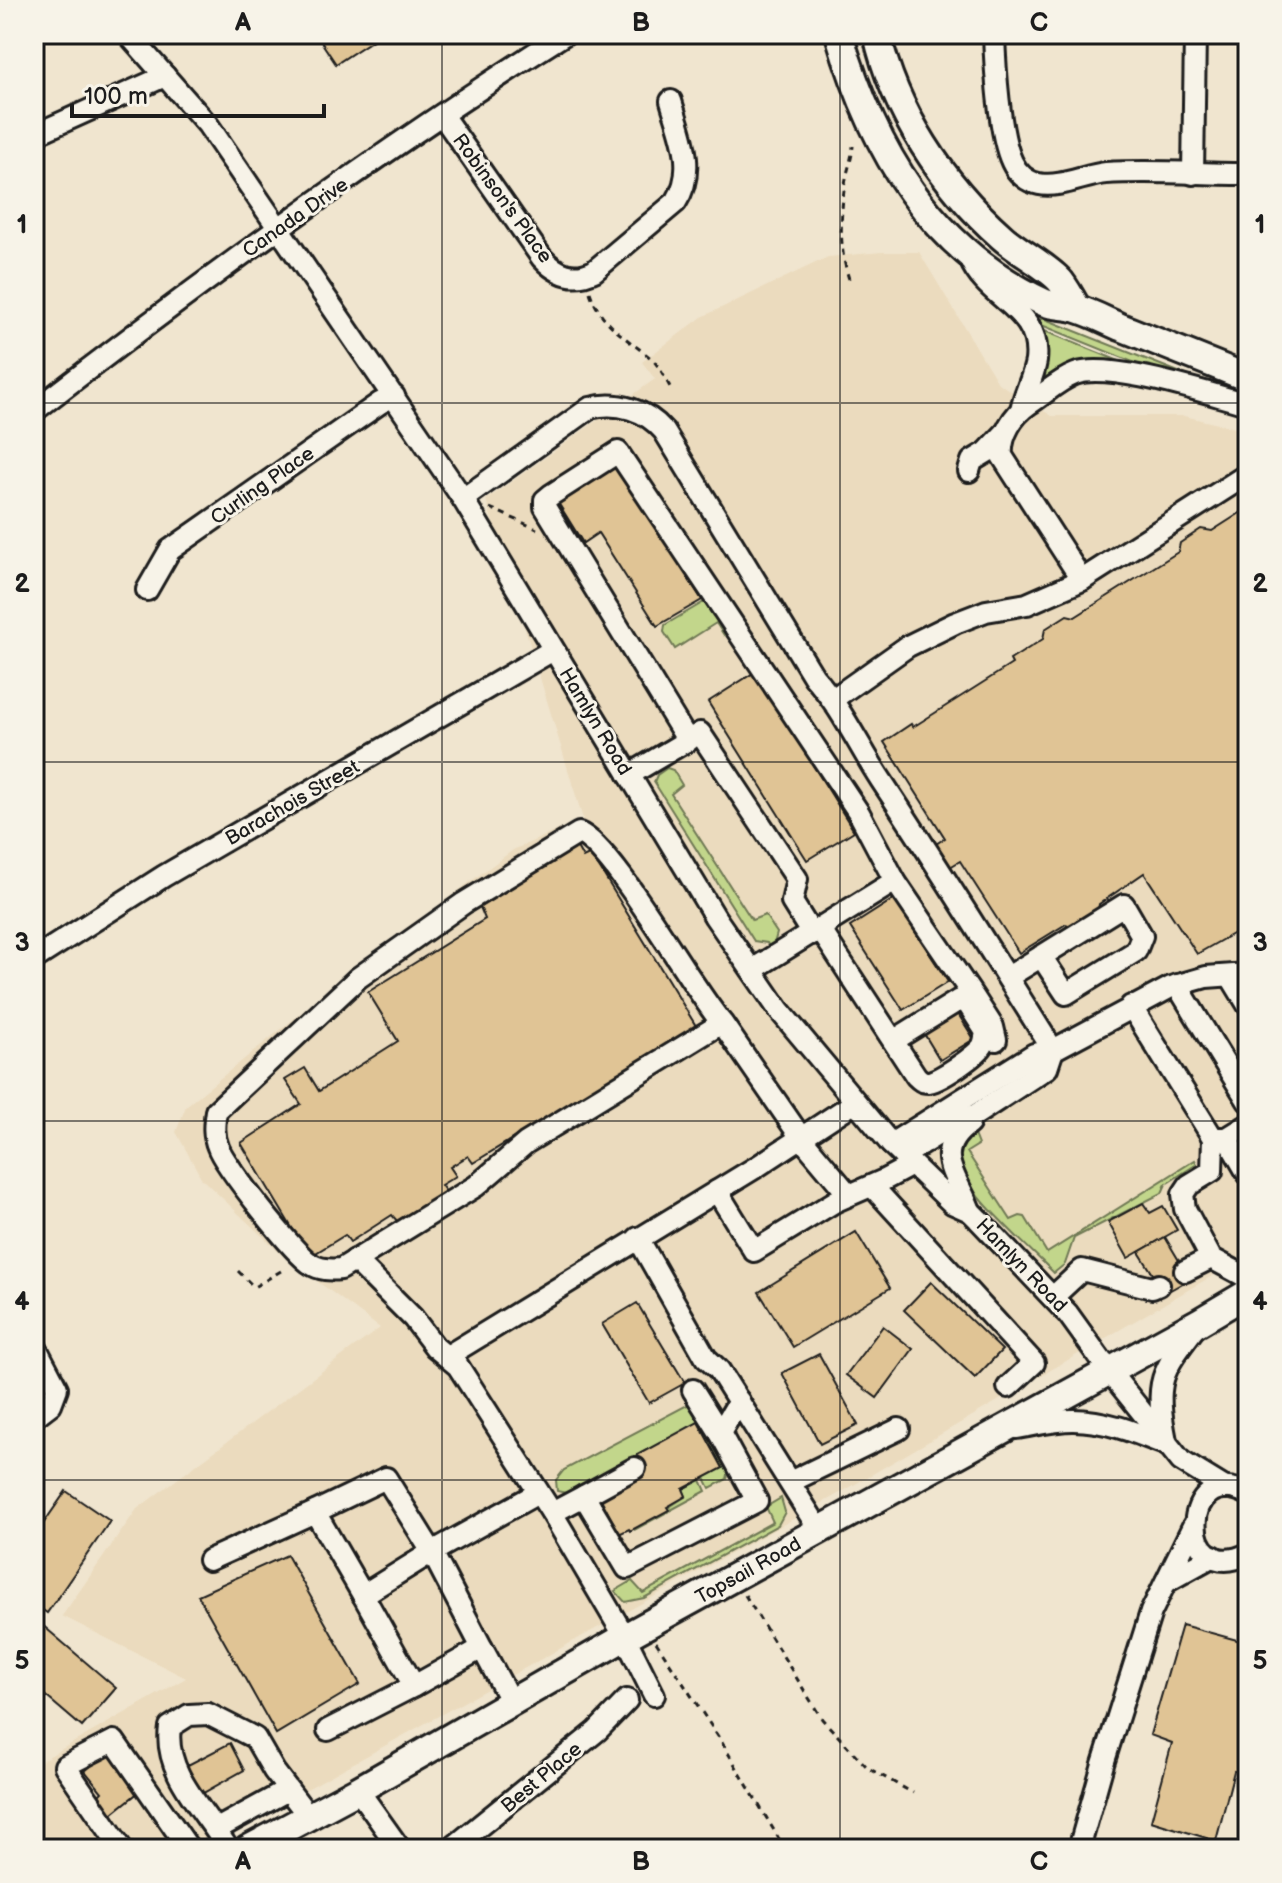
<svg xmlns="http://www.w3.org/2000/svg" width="1282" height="1883" font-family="'Balsamiq Sans',sans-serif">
<rect width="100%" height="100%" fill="#f0e5cf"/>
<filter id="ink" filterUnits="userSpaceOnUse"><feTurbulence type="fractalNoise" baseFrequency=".0125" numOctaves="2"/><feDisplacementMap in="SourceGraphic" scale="16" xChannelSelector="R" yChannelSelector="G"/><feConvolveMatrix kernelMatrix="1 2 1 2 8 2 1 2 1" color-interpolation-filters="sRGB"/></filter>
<g filter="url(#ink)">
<polygon fill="#ebdbbe" points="882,252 919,252 998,383 1052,416 1184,416 1248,431 1248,1255 840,1493 199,1849 34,1849 34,1765 186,1678 62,1616 137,1509 380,1328 282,1255 202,1179 176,1132 186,1106 384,946 513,850 583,819 486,500 655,379 642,362 702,317 828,257"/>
<g fill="#c2d68b" stroke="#6f7954" stroke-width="2">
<polygon points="1041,319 1045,319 1196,379 1137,367 1138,364 1039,324"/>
<polygon points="1042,330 1124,363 1083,362 1040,383"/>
<polygon points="704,602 713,616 717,615 727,633 724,635 716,623 675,649 664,632 665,625"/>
<polygon points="667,768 673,770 682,785 671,794 752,920 765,915 777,933 774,944 769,947 767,943 754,941 654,782 657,775"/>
<path d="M973,1132l5,13 -11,7 44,68 9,-4 5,1 22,36 148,-93 2,4 -31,20 -4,9 -88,45 -9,26 -11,9c-20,-21 -91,-83 -95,-109 -3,-15 4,-22 14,-32z"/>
<polygon points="689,1404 729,1471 727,1479 710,1488 705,1478 698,1423 566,1493 557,1491 556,1480 564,1470"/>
<polygon points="701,1480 706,1491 634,1530 686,1496 683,1489"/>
<polygon points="781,1498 785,1512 778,1525 644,1598 625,1602 615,1591 632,1581 643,1593 773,1522 766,1507"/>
</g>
<g fill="#e0c495" stroke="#1c1c1c" stroke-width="2">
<polygon points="316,34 382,34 336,64"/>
<polygon points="616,463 702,600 657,626 598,533 583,543 557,501"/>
<polygon points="1248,508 1248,925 1197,954 1144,873 1099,904 1098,910 1074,927 1066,924 1019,953 960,861 950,867 936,844 945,838 884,742 911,724 913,727 1012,664 1010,660 1043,639 1045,629 1067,615 1075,617 1178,552 1180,543 1201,529 1212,531"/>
<polygon points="755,672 854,831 807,860 708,702"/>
<polygon points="577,847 583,858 591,854 696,1026 473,1163 468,1156 450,1167 456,1176 441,1185 446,1192 397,1221 392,1215 350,1242 345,1235 314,1254 304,1248 241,1143 301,1104 285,1080 305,1068 319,1091 398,1041 368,992 485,919 480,907"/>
<polygon points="894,899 948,982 903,1010 850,927"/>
<polygon points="953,1006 974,1039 940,1060 920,1027"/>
<polygon points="1143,1203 1150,1213 1163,1206 1177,1230 1128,1258 1108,1222"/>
<polygon points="856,1232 890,1288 793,1347 759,1292"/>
<polygon points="1165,1237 1190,1279 1165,1293 1139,1252"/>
<polygon points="931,1282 1002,1350 975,1378 904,1310"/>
<polygon points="637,1303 685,1383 649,1403 602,1324"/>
<polygon points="883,1326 913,1349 877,1398 846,1375"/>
<polygon points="819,1354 858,1425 820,1444 782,1373"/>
<polygon points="698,1422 723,1468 683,1489 686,1496 667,1507 669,1510 630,1531 629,1529 619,1534 600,1497 639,1476 630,1459"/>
<polygon points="66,1491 110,1521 47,1613 34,1604 34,1537"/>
<polygon points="287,1555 360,1684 276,1734 198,1595"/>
<polygon points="34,1618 116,1688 82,1727 34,1686"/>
<polygon points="1182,1625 1248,1643 1248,1761 1243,1773 1234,1771 1216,1841 1151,1821 1172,1743 1150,1735"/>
<polygon points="230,1743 244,1770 196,1797 182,1768"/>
<polygon points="108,1752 140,1791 109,1816 95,1799 102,1792 85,1771"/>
</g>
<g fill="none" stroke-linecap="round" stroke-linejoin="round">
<g stroke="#1c1c1c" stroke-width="26">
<g id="minor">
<polyline points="128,34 208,125 463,499 715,917 779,1010 891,1144 952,1203 970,1211 978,1219 1068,1314 1109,1371 1181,1461 1225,1488"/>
<path d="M994,34c1,31 5,101 18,128 5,11 15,20 27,22 22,4 46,-9 67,-11 47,-3 95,1 142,1"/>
<path d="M442,115l100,143c15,16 31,23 52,13l82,-69c21,-33 5,-67 -5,-101"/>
<polyline points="34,135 165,76"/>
<polyline points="1193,174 1195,34"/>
<path d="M970,259c17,42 72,49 66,102 -3,18 -12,32 -15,49"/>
<path d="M34,411c172,-133 347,-261 531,-377"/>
<polyline points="969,471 972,461 987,452 1005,433"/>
<path d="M463,499l127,-91c28,-7 56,2 74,23l150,246c28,31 44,68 67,103 59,89 115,180 172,270"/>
<polyline points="1082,580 1248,474"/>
<polyline points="147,590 170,550 380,403 394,396"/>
<path d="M833,699l75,-53 47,-23 31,-12 41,-7 55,-24 -80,-124c-2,-20 11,-41 27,-52 16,-10 28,-23 46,-30 34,-13 134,20 173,30"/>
<polyline points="688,741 545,507 545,500 551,495 618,452 859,813 895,881 973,996 993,1027 996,1040"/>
<polyline points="629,775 700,733 797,879 792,902 812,934"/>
<path d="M820,929l96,147c4,4 6,6 12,6 10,0 51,-28 55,-37 2,-5 2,-9 3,-13l-18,-28 -9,-4 -66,41"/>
<polyline points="34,959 164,876 553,650"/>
<polyline points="752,970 895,881"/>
<polyline points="1008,977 1124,905 1142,936 1136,951 1066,994 1041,956"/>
<polyline points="1231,977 1248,1005"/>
<polyline points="1177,985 1248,1101"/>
<polyline points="1131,1006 1213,1138 1227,1138 1248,1125"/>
<path d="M722,1023c-32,-37 -109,-177 -143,-190l-115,70 -106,75 -142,133c-2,13 -3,24 2,36 6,18 77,108 93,117 9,6 19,6 30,5l135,-83 50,-43 196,-120 80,116 47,56"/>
<path d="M969,1124c-40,29 -10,54 1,87"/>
<polyline points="1213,1138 1212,1171 1189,1185 1183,1194 1185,1209 1211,1258 1248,1278"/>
<polyline points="1227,1138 1248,1174"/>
<polyline points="891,1144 1034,1054 1053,1050 1171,987 1206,977 1248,974"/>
<polyline points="903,1156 964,1118 975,1115 1047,1068 1053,1050"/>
<polyline points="872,1186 1034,1363 1008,1387"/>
<polyline points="717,1191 754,1251 836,1201 882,1181 912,1165"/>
<polyline points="638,1238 706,1358 719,1370 820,1531"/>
<polyline points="355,1260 413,1318 435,1347 458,1366 552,1513 625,1637 654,1695"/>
<polyline points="1185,1271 1211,1258"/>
<polyline points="1053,1297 1082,1270 1152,1288 1159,1285"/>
<polyline points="34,1344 57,1388 51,1404 34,1417"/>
<polyline points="449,1355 758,1166 854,1103"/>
<polyline points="693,1390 720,1433"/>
<path d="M1016,1428c19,-3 38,-8 57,-8 33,0 64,13 94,25"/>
<path d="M1166,1441c-12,-61 -5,-69 31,-116"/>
<polyline points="790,1482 899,1429"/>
<path d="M1248,1494c-68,-35 -72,94 0,60"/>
<polyline points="584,1496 635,1468"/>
<polyline points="315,1512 386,1478 432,1552 482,1648"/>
<polyline points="552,1513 584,1496 627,1568 757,1501 720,1433 739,1401"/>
<polyline points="209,1560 315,1512 363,1595 432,1552 538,1493"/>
<polyline points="1166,1582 1213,1556"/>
<polyline points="414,1686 482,1648 511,1702"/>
<polyline points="328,1730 414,1686 363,1595"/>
<polyline points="358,1790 400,1849"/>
<polyline points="217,1829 288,1790"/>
<polyline points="122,1849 65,1766 114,1741 189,1849"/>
<path d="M228,1849c-22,-38 -65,-75 -58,-122l19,-12 19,-1 47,24 19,33 35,46"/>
<polyline points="451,1849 597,1731 627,1700"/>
<polyline points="1079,1849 1103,1764 1151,1612 1193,1526"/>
</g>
</g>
<g stroke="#1c1c1c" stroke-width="32">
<g id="major">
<path d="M839,34c34,116 91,214 204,268 11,5 24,3 35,7 16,5 30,13 45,19 42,17 83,33 125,50"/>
<path d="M877,34c17,77 66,151 125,203 14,13 49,32 59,45 6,8 11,17 16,26"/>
<polyline points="248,1849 358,1790 625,1637 1199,1322 1248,1293"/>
</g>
</g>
<g stroke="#1c1c1c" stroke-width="3" stroke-dasharray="6 6" stroke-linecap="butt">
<path d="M849,279c-10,-30 -9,-64 -4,-95 2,-13 7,-25 8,-38"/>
<path d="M590,292c10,32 38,47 62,67 7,7 13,19 18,28"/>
<polyline points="490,508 537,529"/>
<polyline points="238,1271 254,1287 286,1268"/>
<polyline points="745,1595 822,1719 868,1768 913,1793"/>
<polyline points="656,1642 721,1741 785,1849"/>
</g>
<use href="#minor" stroke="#f7f3e8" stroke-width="20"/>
<use href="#major" stroke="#f7f3e8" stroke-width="26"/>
</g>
</g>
<path fill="none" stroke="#1c1c1c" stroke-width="2" stroke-opacity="0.55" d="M442,34v1815M840,34v1815M34,403h1214M34,762h1214M34,1121h1214M34,1480h1214"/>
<g text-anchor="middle" stroke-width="6" stroke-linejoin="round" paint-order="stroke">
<g font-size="20" fill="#1c1c1c" stroke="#f7f3e8">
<text transform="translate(503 198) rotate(54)" y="7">Robinson's Place</text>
<text transform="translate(295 217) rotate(-35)" y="7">Canada Drive</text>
<text transform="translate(262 485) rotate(-35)" y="7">Curling Place</text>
<text transform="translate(596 721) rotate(59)" y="7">Hamlyn Road</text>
<text transform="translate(292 802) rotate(-30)" y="7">Barachois Street</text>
<text transform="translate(1022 1265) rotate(46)" y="7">Hamlyn Road</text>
<text transform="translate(748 1570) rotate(-29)" y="7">Topsail Road</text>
<text transform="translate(541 1777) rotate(-40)" y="7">Best Place</text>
</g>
</g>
<rect width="1282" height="1883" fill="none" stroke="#f7f3e8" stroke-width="88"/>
<path d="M72 104v12h252v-12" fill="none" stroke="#1c1c1c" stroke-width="4"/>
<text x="84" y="104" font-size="24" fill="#1c1c1c" stroke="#f7f3e8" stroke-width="6" paint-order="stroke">100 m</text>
<rect x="44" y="44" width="1194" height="1795" fill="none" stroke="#1c1c1c" stroke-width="3"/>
<g font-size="26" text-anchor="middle" font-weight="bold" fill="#1c1c1c">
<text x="243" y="31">A</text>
<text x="641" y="31">B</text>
<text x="1039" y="31">C</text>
<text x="22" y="233">1</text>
<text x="1260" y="233">1</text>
<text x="22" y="592">2</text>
<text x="1260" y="592">2</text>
<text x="22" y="951">3</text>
<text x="1260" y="951">3</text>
<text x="22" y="1310">4</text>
<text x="1260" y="1310">4</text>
<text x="22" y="1669">5</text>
<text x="1260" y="1669">5</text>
<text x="243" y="1870">A</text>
<text x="641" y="1870">B</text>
<text x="1039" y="1870">C</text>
</g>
</svg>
